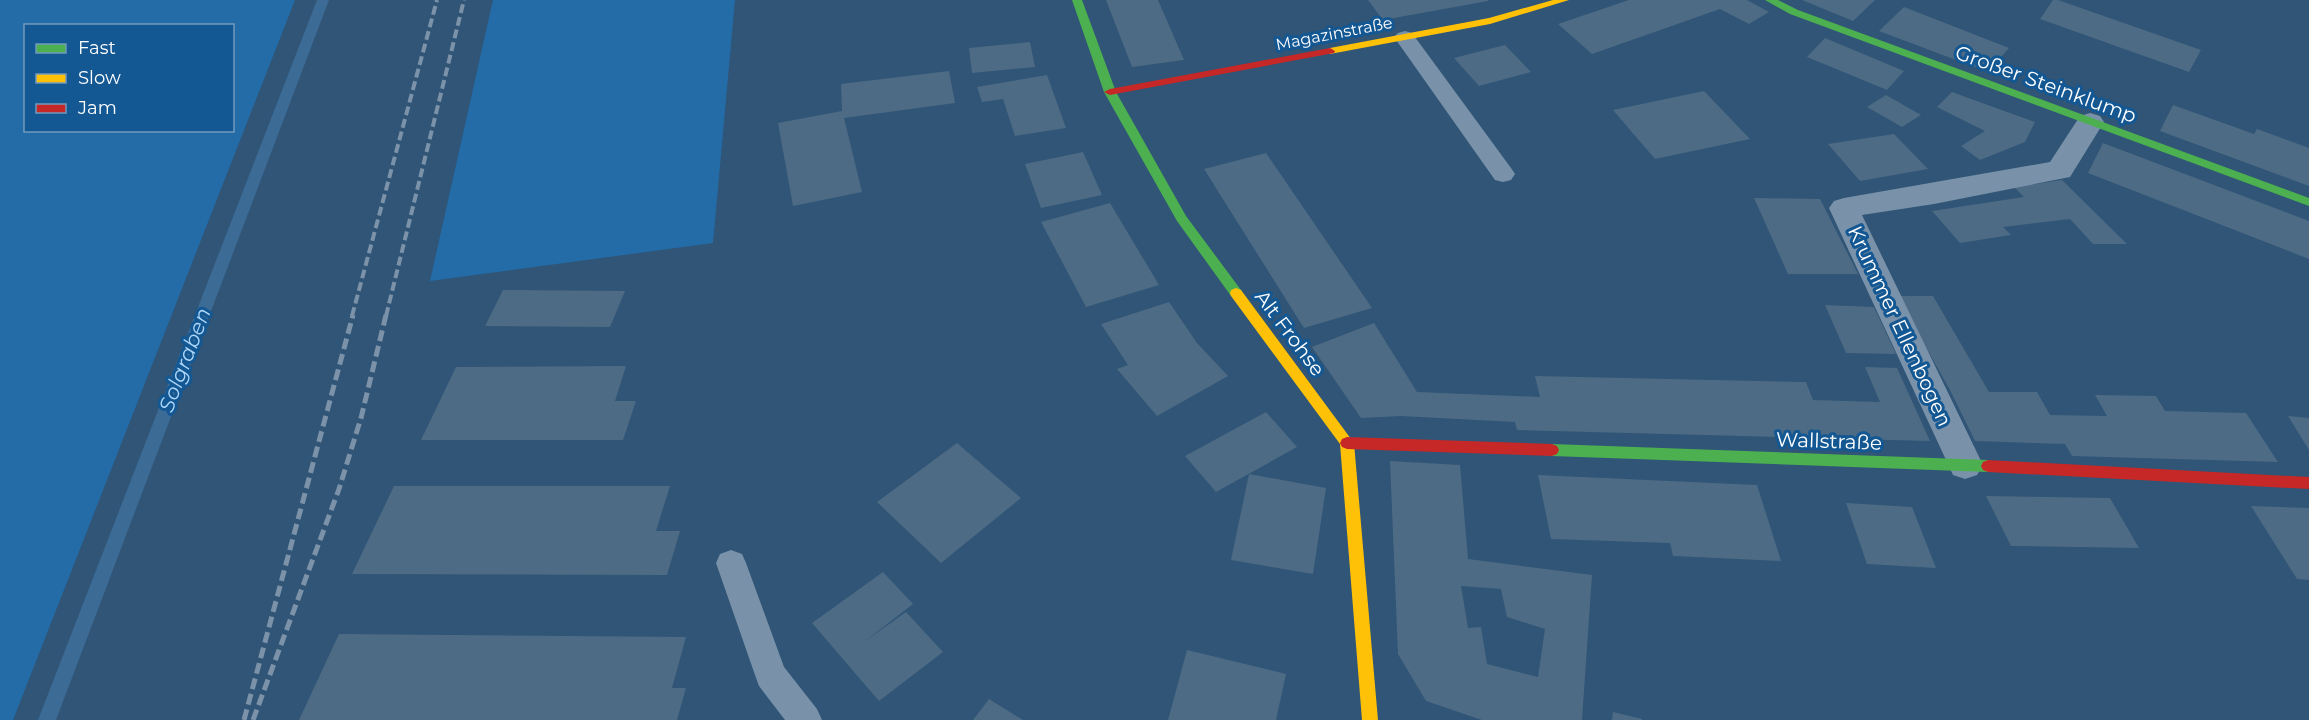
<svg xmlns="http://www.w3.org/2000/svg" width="2309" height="720" font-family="Montserrat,sans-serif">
<rect width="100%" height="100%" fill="#305576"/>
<g fill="#246ca8" fill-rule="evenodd">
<path d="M0,0h295l-282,720h-13zM26,26h206v104h-206z"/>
<polygon points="493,0 735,0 713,243 430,281"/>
</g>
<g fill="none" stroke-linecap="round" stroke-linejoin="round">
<polygon fill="#3c6b96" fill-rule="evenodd" points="317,0 329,0 56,720 38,720"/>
</g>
<g fill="#4d6b85" fill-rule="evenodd">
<polygon points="1106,0 1158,0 1184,60 1132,67"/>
<polygon points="1368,0 1488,0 1488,1 1383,20"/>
<polygon points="1629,0 1747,0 1769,12 1749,24 1720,9 1592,54 1558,24"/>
<polygon points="1802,0 1875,0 1853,21"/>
<polygon points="2053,0 2058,0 2201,50 2189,72 2040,19"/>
<polygon points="1904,7 2009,48 1988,72 1879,31"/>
<polygon points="1825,38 1904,71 1887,90 1807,57"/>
<polygon points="1030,42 1035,67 972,73 969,48"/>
<polygon points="1505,45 1531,72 1479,86 1454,58"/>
<polygon points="949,71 955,103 844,118 862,192 793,206 778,123 842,111 841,84"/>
<polygon points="1047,75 1066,128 1015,136 1003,99 982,102 977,87"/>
<polygon points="1704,91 1750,139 1655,159 1613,110"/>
<polygon points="1952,92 2035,122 2025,142 1980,160 1961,146 1985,131 1937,107"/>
<polygon points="1886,95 1921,115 1902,127 1867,107"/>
<polygon points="2173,105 2254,134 2257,129 2309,148 2309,186 2160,131"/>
<polygon points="1894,134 1928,169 1860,181 1828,144"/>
<polygon points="2103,143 2309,221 2309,259 2088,173"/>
<polygon points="1083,152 1102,195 1041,208 1025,164"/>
<polygon points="1266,153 1303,207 1372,308 1304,328 1204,169"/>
<polygon points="2062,180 2127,244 2093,244 2070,219 2003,227 2011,235 1960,243 1932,211 2024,197 2014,187"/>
<polygon points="1754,198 1820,199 1858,274 1788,274"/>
<polygon points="1110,203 1159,285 1086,307 1041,222"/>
<polygon points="503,290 625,291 610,327 485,326"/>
<polygon points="1897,296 1933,296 1989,392 2037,392 2050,415 2107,416 2095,395 2156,396 2165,411 2246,413 2278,462 2072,456 2065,444 1975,441 1950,390"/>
<polygon points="1169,302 1197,343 1228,376 1157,416 1117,369 1128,365 1101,324"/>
<polygon points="1825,305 1874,307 1896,354 1846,353"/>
<polygon points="1374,323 1417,392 1540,397 1535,376 1806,382 1813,400 1880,402 1865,367 1897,368 1930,441 1517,430 1515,422 1401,416 1361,418 1312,347"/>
<polygon points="626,366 615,401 636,401 623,440 421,440 456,367"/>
<polygon points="1266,412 1297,447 1216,492 1185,456"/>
<polygon points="2288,416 2309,418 2309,450"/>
<polygon points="957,443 1021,498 941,563 877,502"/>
<path d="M1390,461l70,4 8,94 124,16 -10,145h-100l-56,-19 -28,-47zM1461,586l40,3 6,28 38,12 -7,48 -51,-13 -6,-37 -13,1z"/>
<polygon points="1249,474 1326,488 1313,574 1231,560"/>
<polygon points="1538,475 1757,485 1781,561 1673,556 1670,543 1551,539"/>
<polygon points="394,486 670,486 656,531 680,531 667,575 352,574"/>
<polygon points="1986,496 2110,498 2139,548 2011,546"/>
<polygon points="1846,503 1912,507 1936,568 1867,564"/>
<polygon points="2251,506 2309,508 2309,580 2297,579"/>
<polygon points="883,572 913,604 864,642 906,612 943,652 879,701 812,623"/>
<polygon points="339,634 686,637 672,688 686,688 677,720 299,720"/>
<polygon points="1187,650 1286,674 1276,720 1168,720"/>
<polygon points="989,699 1023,720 973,720"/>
<polygon points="1613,712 1642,719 1642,720 1612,720"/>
</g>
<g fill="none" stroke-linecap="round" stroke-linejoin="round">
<g fill="#7992a9" fill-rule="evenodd">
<polygon points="1405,31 1412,33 1511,168 1515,174 1511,180 1503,182 1495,180 1394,37 1398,33"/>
<polygon points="731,550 742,554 746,563 784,667 817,709 822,720 785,720 759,686 755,675 716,563 720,554"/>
</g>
<polygon fill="#7992a9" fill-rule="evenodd" points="2090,113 2100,116 2104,122 2070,177 1934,204 1862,215 1983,465 1977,475 1965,479 1953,475 1829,208 1834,201 1844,198 2050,162 2080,116"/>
<g fill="#4caf50" fill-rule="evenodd">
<polygon points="1072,0 1082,0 1116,92 1186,216 1241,290 1242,293 1241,296 1231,296 1177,221 1104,92"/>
<polygon points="1765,0 1778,0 1798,10 2309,198 2309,206 1790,14"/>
<polygon points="1552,444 1988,460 1993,462 1995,466 1993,470 1988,472 1552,456 1547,454 1545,450 1547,446"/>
</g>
<g fill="#ffc107" fill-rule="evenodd">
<polygon points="1553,0 1569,0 1490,24 1330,54 1325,51 1330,48 1489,18"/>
<polygon points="1236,288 1241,290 1354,443 1378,720 1362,720 1340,444 1231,296 1230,293 1231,290"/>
</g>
<g fill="#c62828" fill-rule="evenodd">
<polygon points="1330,48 1335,51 1334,53 1110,95 1104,92 1110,89"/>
<polygon points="1347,437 1552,444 1557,446 1559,450 1557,454 1552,456 1347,449 1342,447 1340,443 1342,439"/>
<polygon points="1988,460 2309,477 2309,489 1988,472 1983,470 1981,466 1983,462"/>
</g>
<g stroke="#7b92a9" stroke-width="4" stroke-dasharray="9 4" stroke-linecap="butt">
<polyline points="352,316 437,0"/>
<polyline points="386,316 464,0"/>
</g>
<g stroke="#7b92a9" stroke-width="5" stroke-dasharray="11 5" stroke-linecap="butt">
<polyline points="244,720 353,315"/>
<polyline points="253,720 339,489 361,418 386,315"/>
</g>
</g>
<g text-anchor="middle" stroke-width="6" stroke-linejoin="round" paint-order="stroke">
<g font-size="16" fill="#fff" stroke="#135793">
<text transform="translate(1334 33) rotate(-11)" y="6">Magazinstraße</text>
</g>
<g font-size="20" fill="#fff" stroke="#135793">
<text transform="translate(2046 84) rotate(20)" y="7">Großer Steinklump</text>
<text transform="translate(1900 326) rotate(65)" y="7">Krummer Ellenbogen</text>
<text transform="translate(1290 333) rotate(53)" y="7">Alt Frohse</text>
<text transform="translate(1829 441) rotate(2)" y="7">Wallstraße</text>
</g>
<g font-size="21" font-style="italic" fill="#aed7f9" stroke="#135793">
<text transform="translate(185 360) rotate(-69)" y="7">Solgraben</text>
</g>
</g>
<rect x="24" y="24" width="210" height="108" fill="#135793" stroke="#719abe" stroke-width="1.5"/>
<rect x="36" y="44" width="30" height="9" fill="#4caf50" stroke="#719abe" stroke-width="1.5"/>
<text x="78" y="54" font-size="18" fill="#ffffff">Fast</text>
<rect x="36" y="74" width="30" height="9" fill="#ffc107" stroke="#719abe" stroke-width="1.5"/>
<text x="78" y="84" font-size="18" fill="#ffffff">Slow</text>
<rect x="36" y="104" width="30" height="9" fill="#c62828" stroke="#719abe" stroke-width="1.5"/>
<text x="78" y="114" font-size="18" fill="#ffffff">Jam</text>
</svg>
